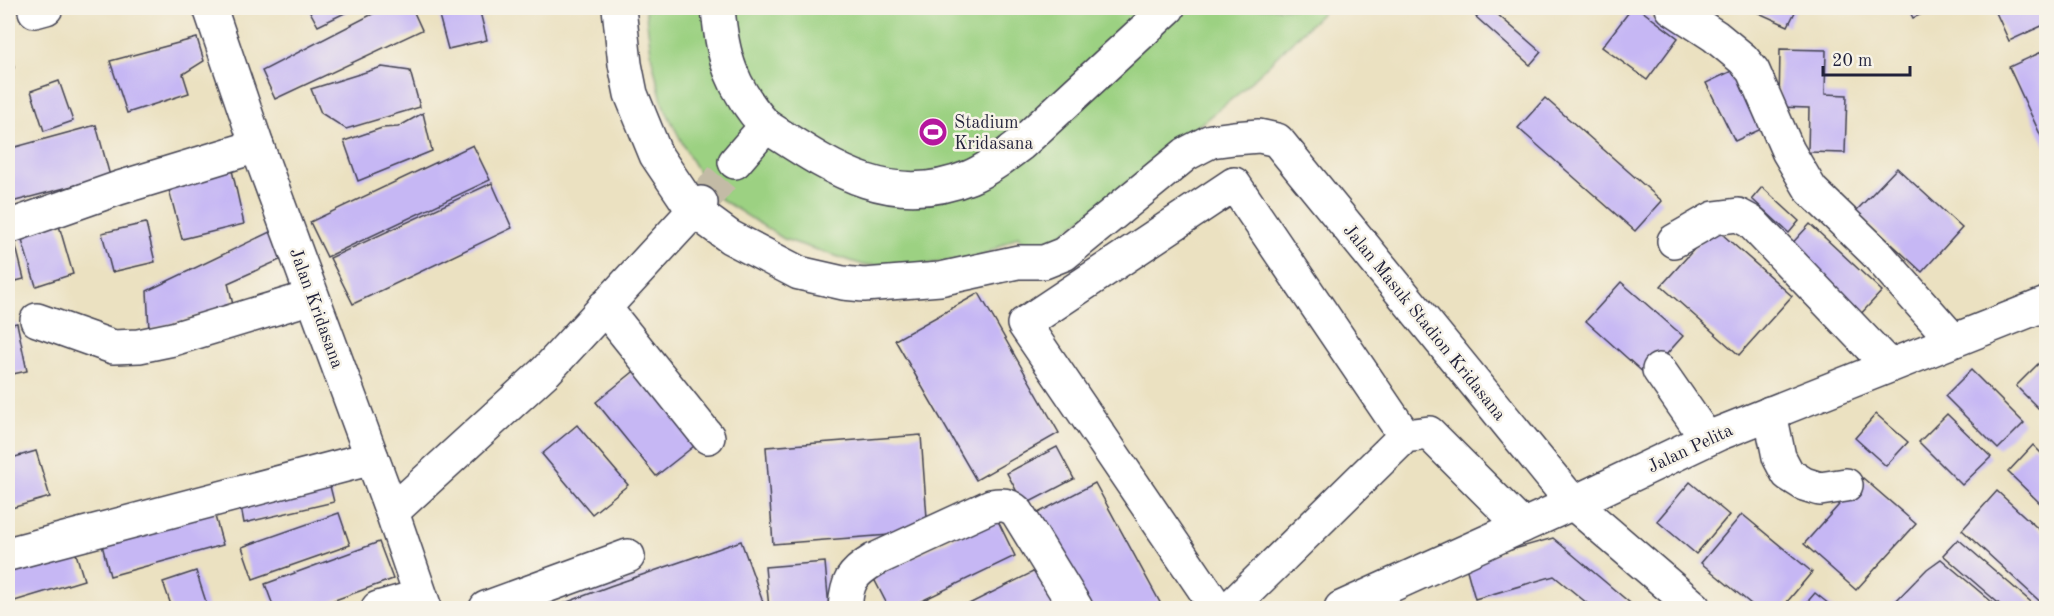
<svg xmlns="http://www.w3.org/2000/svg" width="2054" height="616" font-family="'Old Standard TT',serif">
<rect width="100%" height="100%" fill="#f7f3e8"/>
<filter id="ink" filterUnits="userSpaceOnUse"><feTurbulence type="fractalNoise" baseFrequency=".0167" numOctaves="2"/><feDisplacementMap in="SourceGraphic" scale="12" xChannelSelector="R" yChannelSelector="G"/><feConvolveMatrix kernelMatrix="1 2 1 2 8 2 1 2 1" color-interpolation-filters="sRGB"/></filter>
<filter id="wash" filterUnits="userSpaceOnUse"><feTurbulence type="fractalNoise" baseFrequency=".008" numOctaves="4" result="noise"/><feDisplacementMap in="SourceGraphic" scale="24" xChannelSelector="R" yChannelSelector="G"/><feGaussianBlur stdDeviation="1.35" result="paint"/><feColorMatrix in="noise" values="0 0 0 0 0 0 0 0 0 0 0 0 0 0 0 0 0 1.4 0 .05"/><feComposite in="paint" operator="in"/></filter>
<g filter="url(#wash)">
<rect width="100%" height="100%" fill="#ebe1c1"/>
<polygon fill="#9cd182" stroke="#5f7a5e" stroke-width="1.5" points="645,8 1327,8 1238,94 1036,255 1018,236 982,256 921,265 863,265 784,239 711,193 690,158 663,105 652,59"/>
<g id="blocks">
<g fill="#c6b7f4">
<polygon points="308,8 355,8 318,26"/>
<polygon points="384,8 412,8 422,30 275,99 262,71"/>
<polygon points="437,8 479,8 487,40 448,49"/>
<polygon points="1485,8 1490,8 1541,52 1530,65 1476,17"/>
<polygon points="1632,8 1638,8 1678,38 1647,80 1602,47"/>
<polygon points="1753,8 1797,8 1788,26 1752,10"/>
<polygon points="1908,8 1935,8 1913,18"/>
<polygon points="1994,8 2046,8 2046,24 2009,41"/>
<polygon points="8,32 14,68 8,69"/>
<polygon points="197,38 204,61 183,74 189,93 127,113 110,61"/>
<polygon points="1780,49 1826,50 1825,94 1847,95 1845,153 1808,152 1809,108 1779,107"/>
<polygon points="2046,50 2046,147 2009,67"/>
<polygon points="382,67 410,71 420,107 346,129 321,113 311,89"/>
<polygon points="1740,67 1768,126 1735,141 1706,83"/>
<polygon points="59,81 73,121 44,131 31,91"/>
<polygon points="1545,98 1662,201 1635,231 1518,128"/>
<polygon points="423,113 432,151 358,181 344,141 382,128 398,127"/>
<polygon points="96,125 110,176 8,203 8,149"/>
<polygon points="473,145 490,180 327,257 310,222"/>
<polygon points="230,161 244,224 182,239 167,182"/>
<polygon points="1897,168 1962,228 1922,272 1856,211"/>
<polygon points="492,183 512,228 353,304 330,258"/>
<polygon points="1762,187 1799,221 1789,233 1752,199"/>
<polygon points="58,222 73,274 36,286 20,234"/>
<polygon points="146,223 155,262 112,272 102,233"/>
<polygon points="1810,224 1882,291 1858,317 1786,250"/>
<polygon points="1714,227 1792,296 1739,355 1661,286"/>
<polygon points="276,229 284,258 228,283 233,305 149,330 147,291"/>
<polygon points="13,234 24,279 8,283 8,236"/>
<polygon points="1621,282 1683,336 1647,376 1586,321"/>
<polygon points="979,293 1059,433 976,480 895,340"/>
<polygon points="17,323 27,371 8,375 8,325"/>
<polygon points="2046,356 2046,416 2016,386"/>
<polygon points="643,364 703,439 656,476 596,402"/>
<polygon points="1971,370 2024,423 1998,449 1945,396"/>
<polygon points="1876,414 1908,442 1886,466 1855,438"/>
<polygon points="1947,414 1991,457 1962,485 1919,442"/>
<polygon points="577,425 628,485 592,514 542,454"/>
<polygon points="921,435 928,532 773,544 766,447"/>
<polygon points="2033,445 2046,458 2046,509 2008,472"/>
<polygon points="1057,447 1074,479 1024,505 1007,473"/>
<polygon points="36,451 50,497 8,509 8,459"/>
<polygon points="327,474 334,502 244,523 239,496"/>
<polygon points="1863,478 1916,524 1856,590 1804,544"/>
<polygon points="1690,482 1729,515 1696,554 1657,521"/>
<polygon points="1095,483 1163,608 1082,608 1032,516"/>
<polygon points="1997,491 2046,536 2046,607 1962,530"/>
<polygon points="213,509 223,545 110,576 101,541"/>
<polygon points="339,513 350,545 253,579 242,547"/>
<polygon points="1742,514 1812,572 1782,608 1756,608 1701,563"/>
<polygon points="996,517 1015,556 907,608 889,608 873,577"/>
<polygon points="1553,538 1636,608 1593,608 1554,576 1475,599 1465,563"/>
<polygon points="1958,539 2038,608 2004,608 1943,555"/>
<polygon points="741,541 765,608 557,608 565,603 610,586"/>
<polygon points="379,542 393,579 313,608 274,608 265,584"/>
<polygon points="74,547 84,580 8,603 8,566"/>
<polygon points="1941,559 1999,608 1889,608 1927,569"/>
<polygon points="825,562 829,608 769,608 765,567"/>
<polygon points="1039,569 1059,608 961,608"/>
<polygon points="196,571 208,608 172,608 163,582"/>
<polygon points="1815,593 1834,608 1802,608"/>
</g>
</g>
</g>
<g filter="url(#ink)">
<use href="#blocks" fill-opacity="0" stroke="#403f4f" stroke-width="1.5"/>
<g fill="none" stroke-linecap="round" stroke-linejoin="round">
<polyline stroke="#c3bba6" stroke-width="33" stroke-dasharray="33 16" stroke-linecap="butt" points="701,203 735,162"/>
<g stroke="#403f4f" stroke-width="36">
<g id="minor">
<polyline points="210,8 257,146 392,512 425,608"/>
<polyline points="619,8 625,64 631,94 656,155 693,210 730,237 799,273 843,283 864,285 940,279 1018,262 1044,262 1064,254 1186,154 1211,141 1234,138 1259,136 1277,140 1573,503 1695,608"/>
<path d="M718,8c4,49 14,81 48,118l-31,36"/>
<polyline points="1672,8 1715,36 1743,59 1753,71 1788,151 1811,190 1875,252 1952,339"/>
<polyline points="35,11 46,8"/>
<path d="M766,126c65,42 124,84 204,51 19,-8 35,-21 51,-33l147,-136"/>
<polyline points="8,227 119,188 257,146"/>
<polyline points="1674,241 1714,218 1738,215 1751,222 1888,365"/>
<polyline points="604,307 708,437"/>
<polyline points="37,320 113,347 139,346 173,339 312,297"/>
<polyline points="1659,370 1707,439"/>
<polyline points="1770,413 1779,457 1788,474 1804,484 1820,489 1846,485"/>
<polyline points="392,512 546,371 701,203"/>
<polyline points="8,554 372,458"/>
<polyline points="378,608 420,596"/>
<polyline points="486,608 628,556"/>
<path d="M845,608c2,-26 6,-34 29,-48l117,-54c11,-2 17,-2 26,6l59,96"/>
<polyline points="1217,608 1024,324 1234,184 1405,436"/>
<polyline points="1230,608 1405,436 1429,433 1522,526"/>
<polyline points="1341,608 1573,503 1718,434 2046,304"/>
</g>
</g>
<use href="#minor" stroke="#fff" stroke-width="33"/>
</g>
</g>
<defs>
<g id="stadium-disc" transform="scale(1.5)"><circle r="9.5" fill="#b5179e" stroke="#f7f3e8"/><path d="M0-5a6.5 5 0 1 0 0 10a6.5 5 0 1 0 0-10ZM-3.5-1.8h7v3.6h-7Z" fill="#fff"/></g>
</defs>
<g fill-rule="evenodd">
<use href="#stadium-disc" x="933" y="132"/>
</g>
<g text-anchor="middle" stroke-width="5" stroke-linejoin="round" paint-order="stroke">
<g font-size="18" fill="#22223b" stroke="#f7f3e8" text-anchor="start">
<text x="954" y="128">Stadium<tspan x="954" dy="21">Kridasana</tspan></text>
</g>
<g font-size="18" fill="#22223b" stroke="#f7f3e8">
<text transform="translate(317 308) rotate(70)" y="6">Jalan Kridasana</text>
<text transform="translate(1425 322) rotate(51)" y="6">Jalan Masuk Stadion Kridasana</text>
<text transform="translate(1690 448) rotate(-25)" y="6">Jalan Pelita</text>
</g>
</g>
<rect width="2054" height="616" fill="none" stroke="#f7f3e8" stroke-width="30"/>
<path d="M1823 66v9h87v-9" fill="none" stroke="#22223b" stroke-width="3"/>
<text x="1832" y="66" font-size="18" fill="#22223b" stroke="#f7f3e8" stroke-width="4.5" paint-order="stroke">20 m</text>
</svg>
